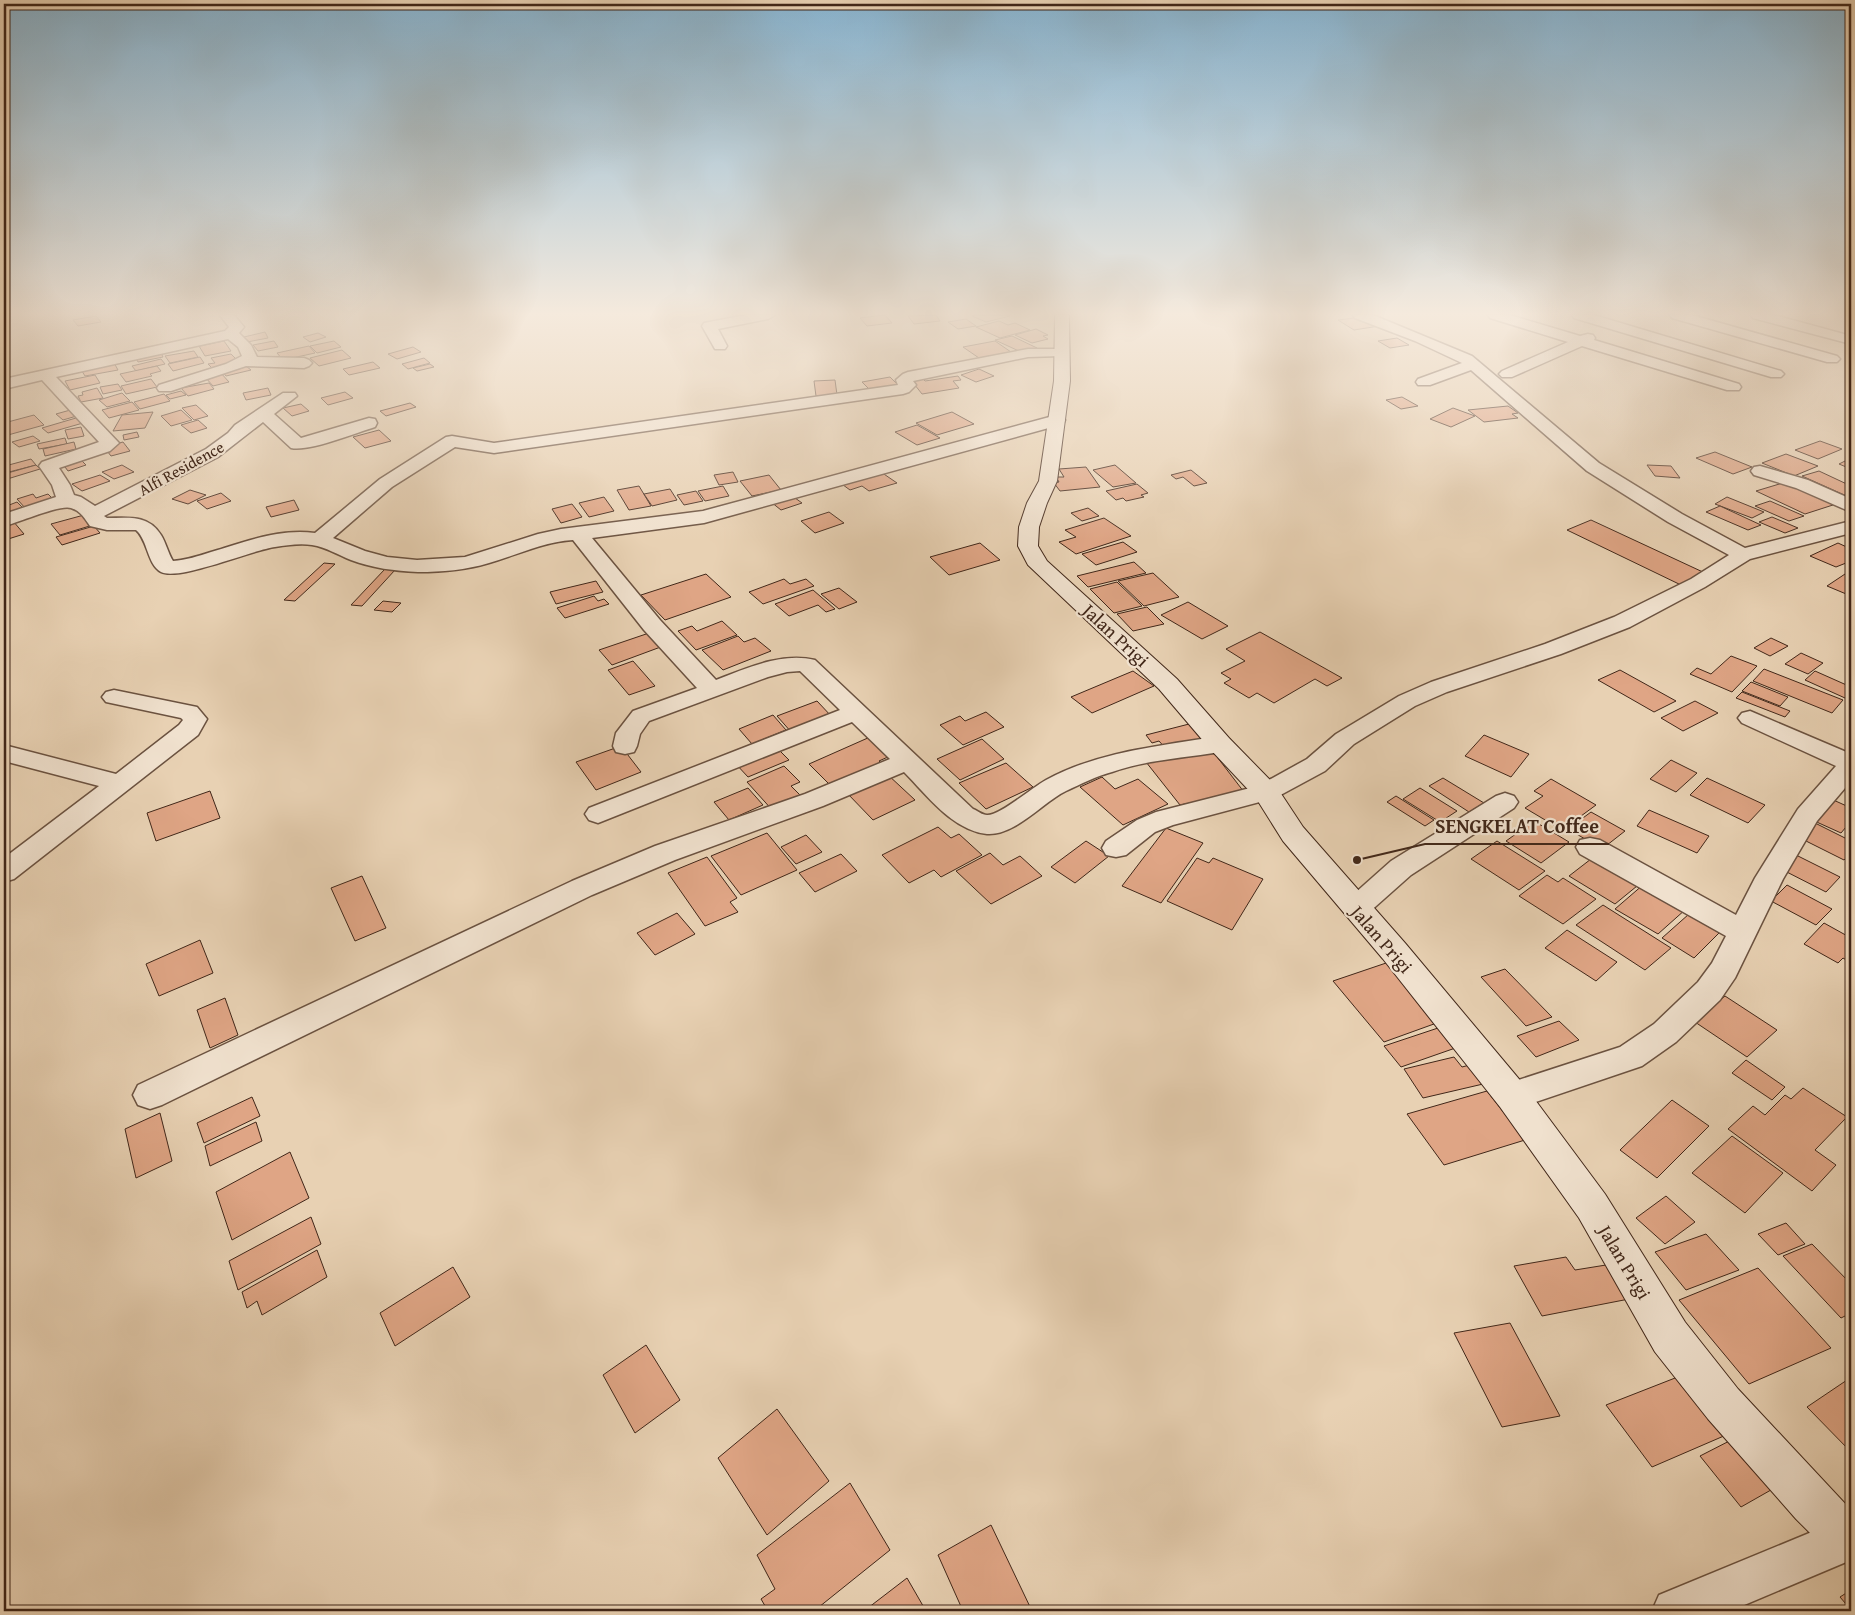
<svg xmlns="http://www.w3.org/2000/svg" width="1855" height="1615" font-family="'Gentium Book Plus',serif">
<rect width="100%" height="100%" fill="#e8d1b3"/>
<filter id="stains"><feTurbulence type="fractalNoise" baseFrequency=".004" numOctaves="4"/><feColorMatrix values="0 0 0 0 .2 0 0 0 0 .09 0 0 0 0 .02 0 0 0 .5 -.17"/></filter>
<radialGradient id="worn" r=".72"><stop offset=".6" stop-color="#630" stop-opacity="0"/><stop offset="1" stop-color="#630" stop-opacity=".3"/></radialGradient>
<g fill="#dfa585" stroke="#412719">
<polygon points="885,315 892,323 867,326 860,318"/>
<polygon points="936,315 940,321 914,324 908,316"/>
<polygon points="975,315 1009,315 1010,316 986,322 972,316"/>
<polygon points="96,316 101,322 78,326 73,320"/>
<polygon points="1362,317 1379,326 1354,330 1338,320"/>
<polygon points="966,319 976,326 958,329 948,322"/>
<polygon points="999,321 1008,325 1015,323 1030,330 1000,338 976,327"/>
<polygon points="1036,329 1048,335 1043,336 1048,339 1032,343 1015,335"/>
<polygon points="265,332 268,338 247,342 244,337"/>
<polygon points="318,333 326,337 310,342 303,337"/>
<polygon points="1012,336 1037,348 1021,352 995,340"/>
<polygon points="1397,338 1409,345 1390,348 1378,341"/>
<polygon points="224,341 231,351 205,356 199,346"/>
<polygon points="274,341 278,347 258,351 253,345"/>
<polygon points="334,341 341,347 317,353 310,346"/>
<polygon points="995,341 1011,352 979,358 963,347"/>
<polygon points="309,346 315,353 283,360 277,353"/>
<polygon points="413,347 421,352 397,359 388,354"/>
<polygon points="342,350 351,358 319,366 310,358"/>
<polygon points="194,351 198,357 170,363 165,356"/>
<polygon points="161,353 163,357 138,362 136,358"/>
<polygon points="231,354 240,363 213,369 208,364 215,363 211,358"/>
<polygon points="200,357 204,363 173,371 168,364"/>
<polygon points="424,358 430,363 408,369 402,364"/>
<polygon points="161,359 165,364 136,371 132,366"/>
<polygon points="113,361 118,370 85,376 80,368"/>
<polygon points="373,362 380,368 349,375 343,369"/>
<polygon points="430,364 434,367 417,371 413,368"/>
<polygon points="157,366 161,371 150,374 152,376 126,382 120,374"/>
<polygon points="246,366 251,370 226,376 222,371"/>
<polygon points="979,369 994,376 976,382 961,375"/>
<polygon points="220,372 229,382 213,386 205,377"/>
<polygon points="95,375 100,383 70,390 65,381"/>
<polygon points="958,376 961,380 953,381 959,388 922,394 911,380 923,379 925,381"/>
<polygon points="890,377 900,387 872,392 862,382"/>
<polygon points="151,379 157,387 126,394 121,386"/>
<polygon points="835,380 837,395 816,396 814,381"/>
<polygon points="209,383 214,389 188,396 181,388"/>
<polygon points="118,384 122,390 103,394 100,387"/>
<polygon points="97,388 103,398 81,402 78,396 83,395 82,392"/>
<polygon points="268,388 271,395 246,400 243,393"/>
<polygon points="181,391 186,395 170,399 166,395"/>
<polygon points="345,392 353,398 328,405 321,398"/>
<polygon points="122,393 130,401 107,407 99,400"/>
<polygon points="164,394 170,401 140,409 134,402"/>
<polygon points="1402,397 1418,406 1401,409 1386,400"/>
<polygon points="132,402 139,410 109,418 102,410"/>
<polygon points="410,403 416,407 386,416 380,411"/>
<polygon points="301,404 309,411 292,416 283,408"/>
<polygon points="196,405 208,416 194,420 182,408"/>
<polygon points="1508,406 1518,413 1512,414 1518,418 1484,422 1468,410"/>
<polygon points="1453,408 1475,416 1451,427 1430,419"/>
<polygon points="74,409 80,415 63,420 56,414"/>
<polygon points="181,410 192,420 171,426 161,416"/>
<polygon points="153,412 145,428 113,431 122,415"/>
<polygon points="952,412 974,424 937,435 916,423"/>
<polygon points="34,415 44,425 8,435 4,431 4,423"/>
<polygon points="76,418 83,423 48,433 42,428"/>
<polygon points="198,420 207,428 191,433 181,425"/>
<polygon points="917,425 940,438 917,445 895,432"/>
<polygon points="81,427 84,436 68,439 65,430"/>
<polygon points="379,430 391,441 365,448 353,437"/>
<polygon points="137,432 139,437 124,440 123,435"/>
<polygon points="33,436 40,441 19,447 12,442"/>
<polygon points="65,438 67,444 39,449 37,444"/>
<polygon points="1820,441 1842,449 1818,459 1795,450"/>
<polygon points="74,442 76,449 45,456 43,449"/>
<polygon points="123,442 130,451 111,456 104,447"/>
<polygon points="1715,452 1752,467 1733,474 1696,458"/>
<polygon points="1786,454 1818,466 1794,476 1762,463"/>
<polygon points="1851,458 1851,469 1839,464"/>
<polygon points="31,459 36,465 9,472 5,466"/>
<polygon points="80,459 86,465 68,471 62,463"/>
<polygon points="36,465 40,469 4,480 4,474"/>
<polygon points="122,465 134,472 114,479 102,472"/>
<polygon points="1115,465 1136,483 1113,487 1093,470"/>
<polygon points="1647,465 1671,466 1680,478 1655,476"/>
<polygon points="1086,467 1100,487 1060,491 1054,483 1059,482 1056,477 1064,477 1059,469"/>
<polygon points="878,470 897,483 869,491 862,486 850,490 839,482"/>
<polygon points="1191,470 1207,483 1194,486 1183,477 1176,479 1171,475"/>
<polygon points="1819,471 1851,486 1851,498 1802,476"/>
<polygon points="733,472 738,482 719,485 714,475"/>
<polygon points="100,475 110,481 82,491 72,484"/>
<polygon points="769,475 781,490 752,496 740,481"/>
<polygon points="1786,482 1836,504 1805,514 1756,491"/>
<polygon points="1137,484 1148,493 1141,495 1144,497 1126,501 1123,498 1116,500 1106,491"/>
<polygon points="639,486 651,506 629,510 617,490"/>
<polygon points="723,486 729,496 705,501 698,491"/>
<polygon points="670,489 677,500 652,506 644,494"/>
<polygon points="190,490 206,495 188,504 172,499"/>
<polygon points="696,491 703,501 684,505 677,495"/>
<polygon points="221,493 231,501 207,509 197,501"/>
<polygon points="33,494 36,498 48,494 54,500 26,509 17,499"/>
<polygon points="791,495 802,503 781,510 771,502"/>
<polygon points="604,497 614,511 589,517 579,503"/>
<polygon points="1727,497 1764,512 1752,518 1715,504"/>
<polygon points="294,500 299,510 271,517 266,507"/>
<polygon points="1770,501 1804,516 1789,521 1755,506"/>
<polygon points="17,502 24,509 4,515 4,507"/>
<polygon points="572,504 582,517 561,523 552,509"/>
<polygon points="1720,506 1761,525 1748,530 1706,512"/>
<polygon points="1088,508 1099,516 1082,521 1071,513"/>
<polygon points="829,512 844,523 815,533 801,521"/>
<polygon points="84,515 93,525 60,535 51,524"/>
<polygon points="1772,517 1798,528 1785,533 1759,522"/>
<polygon points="1104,518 1131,536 1076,554 1059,542 1076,537 1065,530"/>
<polygon points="1591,520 1705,573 1681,585 1567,530"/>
<polygon points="13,521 24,534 5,540 4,523"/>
<polygon points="94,526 100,533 62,545 56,537"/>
<polygon points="1123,542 1137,552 1096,565 1082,554"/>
<polygon points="980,543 1000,560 949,575 930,557"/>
<polygon points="1838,543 1851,549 1851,561 1836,567 1810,556"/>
<polygon points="1134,562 1146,573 1088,587 1077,576"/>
<polygon points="324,563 335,564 295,601 284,600"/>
<polygon points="385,569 395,570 362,606 351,605"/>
<polygon points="1851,570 1851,596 1827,586"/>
<polygon points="1153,573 1179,597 1144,606 1118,581"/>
<polygon points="706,574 731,597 665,620 641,595"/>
<polygon points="784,579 790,584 806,579 814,586 763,604 749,592"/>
<polygon points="596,581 603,592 556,604 550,592"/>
<polygon points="1117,582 1142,606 1114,613 1090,589"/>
<polygon points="839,588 857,602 839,609 821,594"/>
<polygon points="813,590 835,609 826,612 818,605 789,616 775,604"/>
<polygon points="594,596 598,601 604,599 609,604 565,618 557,608"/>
<polygon points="383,601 401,603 392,612 374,610"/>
<polygon points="1188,602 1228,626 1202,639 1161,615"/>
<polygon points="1147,607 1164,624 1133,631 1117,614"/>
<polygon points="722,621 737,635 696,650 678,631 692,626 697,631"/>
<polygon points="652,632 666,645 612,665 599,650"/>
<polygon points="1260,632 1342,678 1327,686 1315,679 1274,703 1257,693 1249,698 1224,683 1231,679 1221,673 1245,661 1226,649"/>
<polygon points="738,636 744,642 755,638 771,651 723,670 702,650"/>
<polygon points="1771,638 1788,646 1770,656 1754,648"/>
<polygon points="1801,653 1823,663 1808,674 1785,664"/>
<polygon points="1731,656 1757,666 1732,692 1690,674 1697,668 1711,674"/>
<polygon points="633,661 655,686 629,695 608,670"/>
<polygon points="1764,669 1843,700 1832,713 1753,681"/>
<polygon points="1620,670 1676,701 1654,712 1598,680"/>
<polygon points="1133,671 1154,686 1092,713 1071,697"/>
<polygon points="1815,671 1851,687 1851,694 1845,698 1805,680"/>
<polygon points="1751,682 1788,697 1780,706 1742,691"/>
<polygon points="1742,692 1790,711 1785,717 1736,698"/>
<polygon points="817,701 833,718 792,733 777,716"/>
<polygon points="1695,701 1718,713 1683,731 1661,718"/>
<polygon points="986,712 1004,727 963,745 940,725 960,716 965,721"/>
<polygon points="773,715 786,730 752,744 739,729"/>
<polygon points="1193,723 1208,739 1167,750 1159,741 1152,743 1146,735"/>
<polygon points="1484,735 1529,754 1511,777 1465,756"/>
<polygon points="870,737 890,756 879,761 884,766 834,789 809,764"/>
<polygon points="982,739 1004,759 960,780 937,759"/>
<polygon points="621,746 641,772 596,790 576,762"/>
<polygon points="775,746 789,760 748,777 735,763"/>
<polygon points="1211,749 1244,792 1180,805 1146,762"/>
<polygon points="1671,760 1697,773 1676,792 1650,779"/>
<polygon points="1006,763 1033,787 986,809 959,783"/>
<polygon points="784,766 800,782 791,786 804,799 774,812 747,782"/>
<polygon points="887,774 915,800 873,820 846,792"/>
<polygon points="1102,777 1115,789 1138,779 1168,804 1123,825 1080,787"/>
<polygon points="1443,778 1484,803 1469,812 1429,786"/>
<polygon points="1707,778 1765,805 1748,823 1690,795"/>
<polygon points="1551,779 1596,805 1562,830 1525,808 1543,796 1534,791"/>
<polygon points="748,788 763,805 729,820 714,802"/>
<polygon points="1420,788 1457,811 1440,822 1403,799"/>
<polygon points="210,791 220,818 156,841 147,813"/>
<polygon points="1396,796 1434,820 1425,826 1387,802"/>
<polygon points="1829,798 1851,808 1851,821 1841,833 1810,819"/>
<polygon points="1649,810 1709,836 1697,853 1637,826"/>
<polygon points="1591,812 1625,831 1602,849 1568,829"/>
<polygon points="1534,821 1569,842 1541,863 1506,841"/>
<polygon points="1811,821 1851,841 1851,853 1844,860 1796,836"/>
<polygon points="938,827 951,838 959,834 982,855 941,877 934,870 909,883 882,855"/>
<polygon points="1166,828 1203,843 1161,903 1122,886"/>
<polygon points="767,833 797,870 741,895 711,856"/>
<polygon points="806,835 822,852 796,864 781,847"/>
<polygon points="1086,841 1109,856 1075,883 1051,867"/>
<polygon points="1497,841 1545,871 1519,890 1471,859"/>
<polygon points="990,853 1003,865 1020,856 1042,876 991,904 956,871"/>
<polygon points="1792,853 1840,877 1826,892 1777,867"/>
<polygon points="841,854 857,871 815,892 799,873"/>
<polygon points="707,857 737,898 730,902 738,912 705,926 668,873"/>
<polygon points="1197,858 1209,863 1213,858 1263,879 1232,930 1167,901"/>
<polygon points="1591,859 1637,886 1615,904 1569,876"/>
<polygon points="1547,875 1558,882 1563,878 1596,899 1563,924 1519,896"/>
<polygon points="362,876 386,928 355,941 331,888"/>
<polygon points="1644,884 1686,909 1658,934 1615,909"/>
<polygon points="1787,885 1832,909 1816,925 1771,901"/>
<polygon points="1603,905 1671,948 1645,970 1576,925"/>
<polygon points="677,913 695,934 655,955 637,933"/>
<polygon points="1689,914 1720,932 1694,958 1662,938"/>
<polygon points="1824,923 1851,938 1851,963 1843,958 1838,963 1804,944"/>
<polygon points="1567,930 1617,962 1596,981 1545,948"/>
<polygon points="200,940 213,973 159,996 146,964"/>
<polygon points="1392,961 1445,1020 1384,1042 1333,981"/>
<polygon points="1505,969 1552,1017 1526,1026 1481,977"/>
<polygon points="1725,996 1777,1030 1747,1057 1695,1022"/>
<polygon points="225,998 238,1035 210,1048 197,1010"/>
<polygon points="1559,1021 1579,1040 1536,1057 1517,1036"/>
<polygon points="1447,1025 1464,1045 1401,1067 1384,1046"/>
<polygon points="1454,1057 1462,1067 1481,1062 1496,1081 1423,1098 1404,1069"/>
<polygon points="1746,1060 1785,1087 1772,1100 1732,1073"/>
<polygon points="1803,1088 1847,1117 1815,1150 1836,1165 1812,1191 1728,1129 1753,1106 1765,1115 1785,1095 1791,1099"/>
<polygon points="1487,1091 1525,1140 1444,1165 1407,1114"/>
<polygon points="252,1097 260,1116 204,1143 197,1123"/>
<polygon points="1672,1100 1709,1126 1657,1178 1620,1150"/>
<polygon points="160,1113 172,1161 136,1178 125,1129"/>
<polygon points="256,1122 262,1141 210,1166 205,1146"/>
<polygon points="1732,1136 1783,1173 1745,1213 1692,1173"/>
<polygon points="290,1152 309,1198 232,1240 216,1192"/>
<polygon points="1666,1196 1695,1222 1665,1244 1636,1218"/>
<polygon points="311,1217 321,1244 238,1290 229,1261"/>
<polygon points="1786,1223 1805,1244 1778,1255 1758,1234"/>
<polygon points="1706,1234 1739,1270 1686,1290 1655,1252"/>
<polygon points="1812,1244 1851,1284 1851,1313 1841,1318 1783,1256"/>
<polygon points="317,1250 327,1277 262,1315 257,1301 247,1308 242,1292"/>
<polygon points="1566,1257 1575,1270 1606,1265 1629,1299 1542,1316 1514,1266"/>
<polygon points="453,1267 470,1297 395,1346 380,1313"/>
<polygon points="1758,1268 1831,1348 1749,1384 1679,1300"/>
<polygon points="1510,1323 1560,1416 1502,1427 1454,1333"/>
<polygon points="646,1345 680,1400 635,1433 603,1375"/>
<polygon points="1693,1371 1740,1429 1652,1467 1606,1405"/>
<polygon points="1850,1378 1851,1379 1851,1452 1807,1407"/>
<polygon points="777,1409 829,1481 767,1535 718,1458"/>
<polygon points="1743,1434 1785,1482 1741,1507 1700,1456"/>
<polygon points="850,1483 890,1550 814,1611 768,1611 761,1599 775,1589 757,1555"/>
<polygon points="991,1525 1032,1611 963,1611 938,1555"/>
<polygon points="907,1578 926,1611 864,1611"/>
<polygon points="1851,1590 1851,1610 1840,1597"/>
</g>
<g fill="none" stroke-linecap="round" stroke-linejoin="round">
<g stroke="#6b5240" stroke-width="3">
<g id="street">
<path d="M220,315h14l10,12 -5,6 12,12 6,12 47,1 5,2 3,3 -3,3 -5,2 -58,-2 -75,25h-12l-2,-3 2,-3 67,-21 16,-8 -4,-9 -10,-8 -172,38 63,66 -9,8 -51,17 11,17 4,10 7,2 14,9 111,-57 22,-16 7,-8 48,-32h12l2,3 -23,18 27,24 68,-20 6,1 2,4 -2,4c-20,6 -66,25 -84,21l-28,-26 -45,35 -114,59 3,2c21,0 41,-4 54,17 5,8 7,18 12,26 13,-1 26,-5 38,-9 33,-10 69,-24 104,-19l65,-54 66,-42 6,-1 42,7 404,-58 -2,-5 7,-6 5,-2 120,-23h38l2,3 -2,3 -5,1 -33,1 -115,24 3,4 -7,7 -6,2 -409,59 -39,-6 -63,40 -59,51 32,13 22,6 30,3 48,-3 73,-23 23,-5 142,-18 354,-96 6,1 2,4 -2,4 -359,99 -112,15 68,82 56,60c31,-12 66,-28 99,-20l158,149c5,2 9,6 14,6 12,1 46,-28 59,-35 53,-29 115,-34 174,-44l9,3 3,5 -3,5 -9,3c-36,6 -74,8 -108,20 -16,4 -31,12 -46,19 -23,11 -51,45 -79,43 -35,-4 -60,-39 -83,-62l-81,34 -148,54 -83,35 -430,210 -12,4 -12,-4 -5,-10 5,-10 434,-204 83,-35 150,-52 85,-35 -38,-37 -254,101 -9,-3 -4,-6 4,-6 251,-98 -40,-39 -13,1 -19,5 -119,44 -9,13 -3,12 -3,6 -9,2 -9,-2 -3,-6 3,-13 17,-22 64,-23 -53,-58 -71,-90c-30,2 -56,15 -84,23 -23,7 -47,9 -71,9 -23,-1 -46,-4 -67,-12 -13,-5 -25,-13 -39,-15 -12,-2 -25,0 -37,2 -23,3 -96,34 -114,25 -14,-8 -13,-32 -25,-42h-29l-17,-4c-5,-7 -9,-15 -19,-18 -11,-4 -53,15 -67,18v-12l52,-17 -4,-12 -13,-19 3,-4 57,-20 -57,-62 -38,9v-10l221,-48 4,-4z"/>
<polygon points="746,315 775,315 768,319 718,329 727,346 725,349 715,349 702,326 704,323"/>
<polygon points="1353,315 1373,315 1472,356 1599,463 1682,514 1745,548 1851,521 1851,533 1750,559 1705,587 1630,627 1561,654 1447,692 1415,706 1354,744 1325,771 1275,798 1173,825 1155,832 1126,855 1116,857 1106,855 1102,848 1106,841 1137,820 1156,812 1258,786 1307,759 1336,734 1399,696 1431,682 1545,644 1614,617 1691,579 1729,555 1668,522 1587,471 1471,370 1430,385 1418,385 1416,382 1418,379 1462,363 1415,341 1355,318"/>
<polygon points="1488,315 1510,315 1580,336 1588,334 1593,335 1595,338 1594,340 1739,384 1741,387 1739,390 1727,390 1582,346 1512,377 1502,377 1499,374 1502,371 1568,342 1490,318"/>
<polygon points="1572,315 1594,315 1781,371 1784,374 1781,377 1771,377 1574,318"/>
<polygon points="1670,315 1692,315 1837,356 1840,359 1837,362 1827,362 1672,318"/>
<polygon points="1751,315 1774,315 1851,336 1851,344 1753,318"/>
<polygon points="1760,466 1808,480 1851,499 1851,512 1796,488 1754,475 1751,471 1754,467"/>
<polygon points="114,690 197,707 207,719 198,735 14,879 4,882 4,858 99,786 4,761 4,745 116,774 179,725 183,720 181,718 106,702 102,697 106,692"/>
<polygon points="1750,711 1851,754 1851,781 1817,821 1783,879 1735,978 1720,1000 1676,1042 1642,1066 1512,1110 1500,1106 1495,1096 1500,1086 1620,1047 1654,1024 1698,982 1712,963 1726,936 1580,854 1576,847 1580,840 1590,838 1600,840 1736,915 1755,878 1798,809 1836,766 1742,723 1738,718 1742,713"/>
<polygon points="1505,793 1514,796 1518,802 1514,808 1411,875 1366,915 1356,919 1346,915 1342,908 1346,901 1391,861 1496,796"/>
<polygon points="1848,1517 1851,1518 1851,1560 1730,1611 1652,1611 1659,1595"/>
</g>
</g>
<g stroke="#412719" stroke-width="2">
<polygon id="secondary" points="1055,315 1069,315 1070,381 1057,481 1047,503 1039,527 1038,546 1047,561 1177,679 1229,738 1276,786 1303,827 1405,943 1524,1085 1605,1194 1685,1322 1738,1389 1851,1510 1851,1565 1835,1558 1796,1519 1708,1419 1655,1352 1579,1218 1500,1107 1383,959 1283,841 1256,798 1211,750 1159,689 1028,565 1018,546 1019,527 1027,503 1039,481 1054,381"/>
</g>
<use href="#street" fill="#f0e1ce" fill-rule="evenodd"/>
<use href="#secondary" fill="#f0e1ce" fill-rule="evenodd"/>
</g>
<linearGradient id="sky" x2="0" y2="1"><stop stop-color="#88b5d2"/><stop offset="0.58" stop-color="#f5eadd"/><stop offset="1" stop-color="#f5eadd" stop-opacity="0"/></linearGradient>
<rect width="1855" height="541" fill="url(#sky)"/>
<g text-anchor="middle" stroke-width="4.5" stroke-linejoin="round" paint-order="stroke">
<g font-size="16" fill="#412719" stroke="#f0e1ce">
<text transform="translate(181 468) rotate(-29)" y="6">Alfi Residence</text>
</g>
<g font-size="19" fill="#412719" stroke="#f0e1ce">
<text transform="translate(1116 635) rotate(43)" y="7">Jalan Prigi</text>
<text transform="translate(1382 939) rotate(49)" y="7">Jalan Prigi</text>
<text transform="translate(1625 1262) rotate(59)" y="7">Jalan Prigi</text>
</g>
</g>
<path fill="none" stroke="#412719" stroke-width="2" d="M1357 860L1425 844H1609"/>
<circle fill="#412719" stroke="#f0e1ce" stroke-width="2" cx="1357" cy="860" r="5"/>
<g font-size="20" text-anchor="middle" font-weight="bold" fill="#412719" stroke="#f0e1ce" stroke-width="4.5" stroke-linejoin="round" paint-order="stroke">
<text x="1517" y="833">SENGKELAT Coffee</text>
</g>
<rect width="1855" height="1615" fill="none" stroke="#e8d1b3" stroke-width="20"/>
<rect x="5" y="5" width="1845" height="1605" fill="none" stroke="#412719" stroke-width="2.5"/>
<rect x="10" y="10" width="1835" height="1595" fill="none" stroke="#412719"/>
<rect width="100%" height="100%" filter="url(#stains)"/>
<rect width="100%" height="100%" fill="url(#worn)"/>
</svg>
